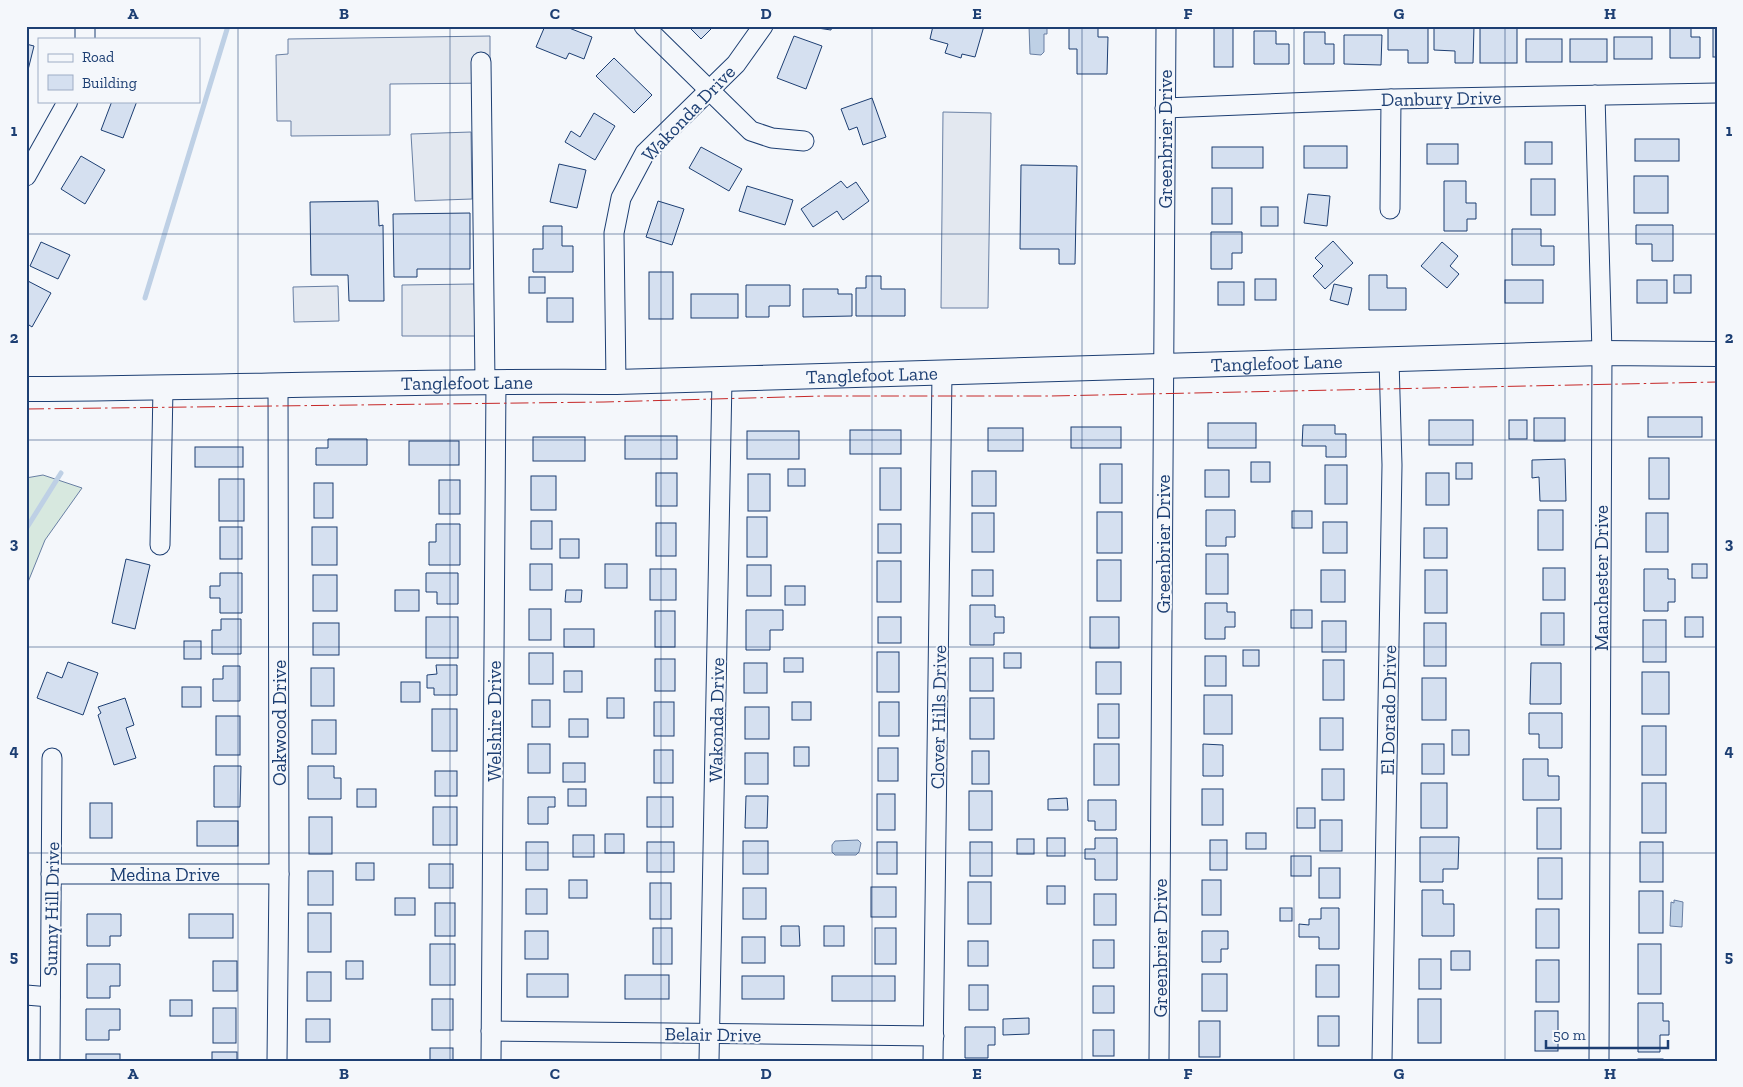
<svg xmlns="http://www.w3.org/2000/svg" width="1743" height="1087" font-family="'Zilla Slab',serif">
<rect width="100%" height="100%" fill="#f4f7fb"/>
<polygon fill="#d7e8df" stroke="#687fa3" points="43,475 82,488 45,540 26,587 26,478"/>
<g fill="#e3e8f0" stroke="#687fa3">
<polygon points="490,36 490,83 390,84 390,135 291,136 291,121 277,121 276,55 288,54 288,39"/>
<polygon points="943,112 991,113 988,308 941,308"/>
<polygon points="471,132 472,199 415,201 411,134"/>
<polygon points="474,284 475,336 402,336 402,285"/>
<polygon points="338,286 339,321 294,322 293,287"/>
</g>
<g fill="#bed0e5" stroke="#687fa3">
<polygon points="1029,26 1047,28 1047,34 1044,34 1044,52 1041,55 1030,54"/>
<polygon points="858,840 861,843 859,852 856,855 835,855 832,852 832,845 835,841"/>
<polygon points="1674,900 1683,902 1682,927 1670,926 1671,902 1674,903"/>
</g>
<g fill="none" stroke-linecap="round" stroke-linejoin="round">
<g stroke="#bed0e5" stroke-width="5">
<polyline points="145,298 228,26"/>
<polyline points="26,529 61,473"/>
</g>
</g>
<g fill="#d5e0f0" stroke="#1d3f73">
<polygon points="545,26 564,26 592,37 584,59 569,53 566,59 536,47"/>
<polygon points="688,26 714,26 701,39"/>
<polygon points="804,26 832,26 831,30"/>
<polygon points="933,26 984,26 975,57 962,54 961,58 945,53 948,44 930,39"/>
<polygon points="1069,26 1098,26 1098,37 1108,37 1107,74 1077,74 1077,49 1069,49"/>
<rect x="1214" y="26" width="19" height="41"/>
<polygon points="1388,26 1428,26 1428,63 1408,63 1408,50 1388,50"/>
<polygon points="1434,26 1474,26 1473,63 1455,63 1455,51 1434,50"/>
<rect x="1480" y="26" width="37" height="37"/>
<polygon points="1670,26 1691,26 1691,37 1700,37 1700,58 1670,58"/>
<rect x="1713" y="26" width="4" height="31"/>
<polygon points="1254,31 1276,31 1276,44 1289,44 1289,64 1254,64"/>
<polygon points="1304,32 1325,32 1325,44 1334,44 1334,64 1304,64"/>
<polygon points="1344,35 1382,35 1381,65 1344,64"/>
<polygon points="794,36 822,46 806,89 777,78"/>
<rect x="1614" y="37" width="38" height="22"/>
<rect x="1526" y="39" width="36" height="23"/>
<rect x="1570" y="39" width="37" height="23"/>
<polygon points="26,44 34,46 26,78"/>
<polygon points="614,58 652,95 634,113 596,76"/>
<polygon points="872,98 886,137 863,145 857,127 849,130 841,109"/>
<polygon points="112,101 137,101 123,138 101,130"/>
<polygon points="594,113 615,126 595,160 565,142 571,131 580,137"/>
<rect x="1635" y="139" width="44" height="22"/>
<rect x="1525" y="142" width="27" height="22"/>
<rect x="1427" y="144" width="31" height="20"/>
<rect x="1304" y="146" width="43" height="22"/>
<polygon points="701,147 742,169 729,191 689,168"/>
<rect x="1212" y="147" width="51" height="21"/>
<polygon points="81,156 105,170 85,204 61,189"/>
<polygon points="559,164 586,170 577,208 550,202"/>
<polygon points="1021,165 1077,166 1075,264 1059,264 1059,249 1020,249"/>
<rect x="1634" y="176" width="34" height="37"/>
<rect x="1531" y="179" width="24" height="36"/>
<polygon points="841,181 847,188 856,182 869,201 843,220 837,211 813,227 801,209"/>
<polygon points="1444,181 1466,181 1466,203 1476,203 1476,219 1467,219 1467,231 1444,231"/>
<polygon points="747,186 793,200 785,225 739,211"/>
<rect x="1212" y="188" width="20" height="36"/>
<polygon points="1308,194 1330,196 1327,226 1304,223"/>
<polygon points="378,201 379,226 383,225 384,301 349,301 348,275 311,275 310,202"/>
<polygon points="658,201 684,209 672,245 646,237"/>
<rect x="1261" y="207" width="17" height="19"/>
<polygon points="470,213 470,269 417,269 417,277 394,277 393,214"/>
<polygon points="1636,225 1673,225 1673,261 1652,261 1652,244 1636,244"/>
<polygon points="543,226 562,226 562,246 573,246 573,272 533,272 533,249 543,249"/>
<polygon points="1512,229 1541,229 1541,246 1554,246 1554,265 1512,265"/>
<polygon points="1211,232 1242,232 1242,253 1232,253 1232,269 1211,269"/>
<polygon points="1333,241 1353,263 1325,289 1313,276 1323,266 1315,258"/>
<polygon points="41,242 70,255 58,279 30,266"/>
<polygon points="1442,242 1458,256 1450,266 1459,274 1447,288 1421,266"/>
<rect x="649" y="272" width="24" height="47"/>
<polygon points="1369,275 1387,275 1387,288 1406,288 1406,310 1369,310"/>
<rect x="1674" y="275" width="17" height="18"/>
<polygon points="866,276 881,276 881,289 905,289 905,316 856,316 856,288 866,288"/>
<rect x="529" y="277" width="16" height="16"/>
<rect x="1255" y="279" width="21" height="21"/>
<polygon points="26,280 51,293 32,327 26,323"/>
<rect x="1505" y="280" width="38" height="23"/>
<rect x="1637" y="280" width="30" height="23"/>
<rect x="1218" y="282" width="26" height="23"/>
<polygon points="1334,284 1352,288 1348,305 1330,300"/>
<polygon points="746,285 790,285 790,306 769,306 769,317 746,317"/>
<polygon points="803,289 838,289 838,294 852,294 852,316 803,317"/>
<rect x="691" y="294" width="47" height="24"/>
<rect x="547" y="298" width="26" height="24"/>
<rect x="1648" y="417" width="54" height="20"/>
<rect x="1534" y="418" width="31" height="23"/>
<rect x="1429" y="420" width="44" height="25"/>
<rect x="1509" y="420" width="18" height="19"/>
<rect x="1208" y="423" width="48" height="25"/>
<polygon points="1303,425 1335,425 1335,434 1346,434 1346,457 1326,457 1326,446 1302,446"/>
<rect x="1071" y="427" width="50" height="21"/>
<rect x="988" y="428" width="35" height="23"/>
<rect x="850" y="430" width="51" height="24"/>
<rect x="747" y="431" width="52" height="28"/>
<rect x="625" y="436" width="52" height="23"/>
<rect x="533" y="437" width="52" height="24"/>
<polygon points="328,439 367,439 367,465 316,465 316,448 328,448"/>
<rect x="409" y="441" width="50" height="24"/>
<rect x="195" y="447" width="48" height="20"/>
<rect x="1649" y="458" width="20" height="41"/>
<polygon points="1565,459 1566,501 1540,501 1539,477 1532,478 1532,460"/>
<rect x="1251" y="462" width="19" height="20"/>
<rect x="1456" y="463" width="16" height="16"/>
<rect x="1100" y="464" width="22" height="39"/>
<rect x="1325" y="465" width="22" height="39"/>
<rect x="880" y="468" width="21" height="42"/>
<rect x="788" y="469" width="17" height="17"/>
<rect x="1205" y="470" width="24" height="27"/>
<rect x="972" y="471" width="24" height="35"/>
<rect x="656" y="473" width="21" height="33"/>
<rect x="1426" y="473" width="23" height="32"/>
<rect x="748" y="474" width="22" height="37"/>
<rect x="531" y="476" width="25" height="34"/>
<rect x="219" y="479" width="25" height="42"/>
<rect x="439" y="480" width="21" height="34"/>
<rect x="314" y="483" width="19" height="35"/>
<polygon points="1206,510 1235,510 1235,537 1226,537 1226,546 1206,546"/>
<rect x="1538" y="510" width="25" height="40"/>
<rect x="1292" y="511" width="20" height="17"/>
<rect x="1097" y="512" width="25" height="41"/>
<rect x="972" y="513" width="22" height="39"/>
<rect x="1646" y="513" width="22" height="39"/>
<rect x="747" y="517" width="20" height="40"/>
<rect x="531" y="521" width="21" height="28"/>
<rect x="1323" y="522" width="24" height="31"/>
<rect x="656" y="523" width="20" height="33"/>
<polygon points="436,524 460,524 460,565 429,565 429,542 436,542"/>
<rect x="878" y="524" width="23" height="29"/>
<rect x="220" y="527" width="22" height="32"/>
<rect x="312" y="527" width="25" height="38"/>
<rect x="1424" y="528" width="23" height="30"/>
<rect x="560" y="539" width="19" height="19"/>
<rect x="1206" y="554" width="22" height="40"/>
<polygon points="126,559 150,565 135,629 112,623"/>
<rect x="1097" y="560" width="24" height="41"/>
<rect x="877" y="561" width="24" height="41"/>
<rect x="530" y="564" width="22" height="26"/>
<rect x="605" y="564" width="22" height="24"/>
<rect x="1692" y="564" width="15" height="14"/>
<rect x="747" y="565" width="24" height="31"/>
<rect x="1543" y="568" width="22" height="32"/>
<rect x="650" y="569" width="26" height="31"/>
<polygon points="1644,569 1668,569 1668,579 1675,579 1675,602 1668,602 1668,611 1644,611"/>
<rect x="972" y="570" width="21" height="26"/>
<rect x="1321" y="570" width="24" height="32"/>
<rect x="1425" y="570" width="22" height="43"/>
<polygon points="220,573 242,573 242,613 220,613 220,598 210,598 210,586 220,586"/>
<polygon points="426,573 458,573 458,604 437,604 437,592 426,592"/>
<rect x="313" y="575" width="24" height="36"/>
<rect x="785" y="586" width="20" height="19"/>
<rect x="395" y="590" width="24" height="21"/>
<polygon points="566,590 582,590 581,602 565,602"/>
<polygon points="1205,603 1227,603 1227,612 1235,612 1235,627 1225,627 1225,639 1205,639"/>
<polygon points="970,605 995,605 995,617 1004,617 1004,633 994,633 994,645 970,645"/>
<rect x="529" y="609" width="22" height="31"/>
<polygon points="746,610 783,610 783,630 770,630 770,650 746,650"/>
<rect x="1291" y="610" width="21" height="18"/>
<rect x="655" y="611" width="20" height="36"/>
<rect x="1541" y="613" width="23" height="32"/>
<rect x="426" y="617" width="32" height="41"/>
<rect x="878" y="617" width="23" height="26"/>
<rect x="1090" y="617" width="29" height="31"/>
<rect x="1685" y="617" width="18" height="20"/>
<polygon points="221,619 241,619 241,654 212,654 212,630 221,630"/>
<rect x="1643" y="620" width="23" height="42"/>
<rect x="1322" y="621" width="24" height="31"/>
<rect x="313" y="623" width="26" height="32"/>
<rect x="1424" y="623" width="22" height="43"/>
<rect x="564" y="629" width="30" height="18"/>
<rect x="184" y="641" width="17" height="18"/>
<rect x="1243" y="650" width="16" height="16"/>
<rect x="877" y="652" width="22" height="40"/>
<rect x="529" y="653" width="24" height="31"/>
<rect x="1004" y="653" width="17" height="15"/>
<rect x="1205" y="656" width="21" height="30"/>
<rect x="784" y="658" width="19" height="14"/>
<rect x="970" y="658" width="23" height="33"/>
<rect x="655" y="659" width="20" height="32"/>
<rect x="1323" y="660" width="21" height="40"/>
<polygon points="68,662 98,673 83,715 37,698 47,672 62,678"/>
<rect x="1096" y="662" width="25" height="32"/>
<rect x="744" y="663" width="23" height="30"/>
<polygon points="1531,663 1561,663 1561,704 1530,704"/>
<polygon points="436,665 457,665 457,695 434,695 434,688 427,688 427,675 437,674"/>
<polygon points="223,666 240,666 240,701 213,701 213,679 223,679"/>
<rect x="311" y="668" width="23" height="38"/>
<rect x="564" y="671" width="18" height="21"/>
<rect x="1642" y="672" width="27" height="42"/>
<rect x="1422" y="678" width="24" height="42"/>
<rect x="401" y="682" width="19" height="20"/>
<rect x="182" y="687" width="19" height="20"/>
<rect x="1204" y="695" width="28" height="39"/>
<polygon points="125,698 134,725 126,728 136,758 114,765 98,715 101,713 98,707"/>
<rect x="607" y="698" width="17" height="20"/>
<rect x="970" y="698" width="24" height="41"/>
<rect x="532" y="700" width="18" height="27"/>
<rect x="654" y="702" width="20" height="34"/>
<rect x="792" y="702" width="19" height="18"/>
<rect x="879" y="702" width="20" height="34"/>
<rect x="1098" y="704" width="21" height="34"/>
<rect x="745" y="707" width="24" height="32"/>
<rect x="432" y="709" width="25" height="42"/>
<polygon points="1529,713 1562,713 1562,748 1539,748 1539,734 1529,734"/>
<rect x="216" y="716" width="24" height="39"/>
<rect x="1320" y="718" width="23" height="32"/>
<rect x="569" y="719" width="19" height="18"/>
<rect x="312" y="720" width="24" height="34"/>
<rect x="1642" y="726" width="24" height="49"/>
<rect x="1452" y="730" width="17" height="25"/>
<rect x="528" y="744" width="22" height="29"/>
<rect x="1094" y="744" width="25" height="41"/>
<polygon points="1203,744 1223,745 1223,776 1203,776"/>
<rect x="1422" y="744" width="22" height="30"/>
<rect x="794" y="747" width="15" height="19"/>
<rect x="878" y="748" width="20" height="33"/>
<rect x="654" y="750" width="19" height="33"/>
<rect x="972" y="751" width="17" height="33"/>
<rect x="745" y="753" width="23" height="31"/>
<polygon points="1523,759 1548,759 1548,776 1559,776 1559,800 1523,800"/>
<rect x="563" y="763" width="22" height="19"/>
<polygon points="214,766 241,766 240,807 214,807"/>
<polygon points="308,766 334,766 334,778 341,778 341,799 308,799"/>
<rect x="1322" y="769" width="22" height="31"/>
<rect x="435" y="771" width="22" height="25"/>
<rect x="1421" y="783" width="26" height="45"/>
<rect x="1642" y="783" width="24" height="50"/>
<rect x="357" y="789" width="19" height="18"/>
<rect x="568" y="789" width="18" height="17"/>
<rect x="1202" y="789" width="21" height="36"/>
<rect x="969" y="791" width="23" height="39"/>
<rect x="877" y="794" width="18" height="36"/>
<polygon points="746,796 768,796 767,828 745,828"/>
<polygon points="528,797 555,797 555,807 548,807 548,824 528,824"/>
<rect x="647" y="797" width="26" height="30"/>
<polygon points="1067,798 1068,810 1048,810 1048,799"/>
<polygon points="1088,800 1116,800 1116,830 1095,830 1095,821 1088,821"/>
<rect x="90" y="803" width="22" height="35"/>
<rect x="433" y="807" width="24" height="38"/>
<rect x="1297" y="808" width="18" height="20"/>
<rect x="1537" y="808" width="24" height="41"/>
<rect x="309" y="817" width="23" height="37"/>
<rect x="1320" y="820" width="22" height="31"/>
<rect x="197" y="821" width="41" height="25"/>
<rect x="1246" y="833" width="20" height="16"/>
<rect x="605" y="834" width="19" height="19"/>
<rect x="573" y="835" width="21" height="22"/>
<polygon points="1420,837 1459,837 1458,869 1443,869 1443,882 1420,882"/>
<rect x="1047" y="838" width="18" height="18"/>
<polygon points="1095,838 1117,838 1117,880 1095,880 1095,859 1085,859 1085,849 1095,849"/>
<rect x="1017" y="839" width="17" height="15"/>
<rect x="1210" y="840" width="17" height="30"/>
<rect x="743" y="841" width="25" height="33"/>
<rect x="526" y="842" width="22" height="28"/>
<rect x="647" y="842" width="27" height="30"/>
<rect x="877" y="842" width="20" height="32"/>
<rect x="970" y="842" width="22" height="34"/>
<rect x="1640" y="842" width="23" height="40"/>
<rect x="1291" y="856" width="20" height="20"/>
<rect x="1538" y="858" width="24" height="41"/>
<rect x="356" y="863" width="18" height="17"/>
<rect x="429" y="864" width="24" height="24"/>
<rect x="1319" y="868" width="21" height="30"/>
<rect x="308" y="871" width="25" height="34"/>
<rect x="569" y="880" width="18" height="18"/>
<rect x="1202" y="880" width="19" height="35"/>
<rect x="968" y="882" width="23" height="42"/>
<rect x="650" y="883" width="21" height="36"/>
<rect x="1047" y="886" width="18" height="18"/>
<rect x="871" y="887" width="25" height="30"/>
<rect x="743" y="888" width="23" height="31"/>
<rect x="526" y="889" width="21" height="25"/>
<polygon points="1422,890 1443,890 1443,904 1454,904 1454,936 1422,936"/>
<rect x="1639" y="891" width="24" height="42"/>
<rect x="1094" y="894" width="22" height="31"/>
<rect x="395" y="898" width="20" height="17"/>
<rect x="435" y="903" width="20" height="33"/>
<rect x="1280" y="908" width="12" height="13"/>
<polygon points="1321,908 1339,908 1339,949 1319,949 1319,937 1299,937 1299,924 1309,925 1309,919 1321,919"/>
<rect x="1536" y="909" width="23" height="39"/>
<rect x="308" y="913" width="23" height="39"/>
<polygon points="87,914 121,914 121,936 110,936 110,946 87,946"/>
<rect x="189" y="914" width="44" height="24"/>
<polygon points="781,926 799,926 800,946 781,946"/>
<rect x="824" y="926" width="20" height="20"/>
<rect x="653" y="928" width="19" height="36"/>
<rect x="875" y="928" width="21" height="36"/>
<rect x="525" y="931" width="23" height="28"/>
<polygon points="1202,931 1228,931 1228,949 1221,949 1221,962 1202,962"/>
<rect x="742" y="937" width="23" height="26"/>
<rect x="1093" y="940" width="21" height="28"/>
<rect x="968" y="941" width="20" height="25"/>
<rect x="430" y="944" width="25" height="41"/>
<rect x="1638" y="944" width="23" height="50"/>
<rect x="1451" y="951" width="19" height="19"/>
<rect x="1419" y="959" width="22" height="30"/>
<rect x="1536" y="960" width="23" height="42"/>
<rect x="213" y="961" width="24" height="30"/>
<rect x="346" y="961" width="17" height="18"/>
<polygon points="87,964 120,964 120,986 110,986 110,998 87,998"/>
<rect x="1316" y="965" width="23" height="32"/>
<rect x="307" y="972" width="24" height="29"/>
<rect x="527" y="974" width="41" height="23"/>
<rect x="1202" y="974" width="25" height="37"/>
<rect x="625" y="975" width="44" height="24"/>
<rect x="742" y="976" width="42" height="23"/>
<rect x="832" y="976" width="63" height="25"/>
<rect x="969" y="985" width="19" height="25"/>
<rect x="1093" y="986" width="21" height="27"/>
<rect x="432" y="999" width="21" height="31"/>
<rect x="1418" y="999" width="23" height="44"/>
<rect x="170" y="1000" width="22" height="16"/>
<polygon points="1638,1003 1663,1003 1663,1021 1669,1021 1669,1035 1660,1035 1660,1052 1638,1052"/>
<rect x="213" y="1008" width="23" height="35"/>
<polygon points="86,1009 120,1009 120,1030 109,1030 109,1040 86,1040"/>
<rect x="1535" y="1011" width="23" height="40"/>
<rect x="1318" y="1016" width="21" height="30"/>
<polygon points="1029,1018 1029,1034 1003,1035 1003,1019"/>
<rect x="306" y="1019" width="24" height="23"/>
<rect x="1199" y="1021" width="21" height="36"/>
<polygon points="965,1027 995,1027 995,1045 988,1045 988,1058 965,1058"/>
<rect x="1093" y="1030" width="21" height="26"/>
<rect x="430" y="1048" width="23" height="13"/>
<rect x="212" y="1052" width="25" height="9"/>
<rect x="86" y="1054" width="34" height="7"/>
<rect x="1638" y="1059" width="25" height="2"/>
</g>
<g fill="none" stroke-linecap="round" stroke-linejoin="round">
<g stroke="#1d3f73" stroke-width="21">
<g id="minor">
<polyline points="644,26 751,131 772,138 804,141"/>
<polyline points="85,39 85,26"/>
<polyline points="481,62 485,381"/>
<polyline points="1595,95 1602,353 1599,1061"/>
<polyline points="1165,108 1391,99 1717,93"/>
<polyline points="26,176 68,101"/>
<polyline points="1390,209 1391,99"/>
<polyline points="616,382 614,233 621,198 645,153 736,64 763,26"/>
<polyline points="160,545 163,388"/>
<polyline points="51,874 279,874"/>
<polyline points="26,995 50,997"/>
<polyline points="491,1031 934,1036"/>
<polyline points="50,1061 52,758"/>
<polyline points="277,1061 279,874 278,386"/>
<polyline points="491,1061 496,381"/>
<polyline points="709,1061 722,379"/>
<polyline points="933,1061 942,373"/>
<polyline points="1159,1061 1166,26"/>
<polyline points="1382,1061 1392,465 1389,360"/>
</g>
</g>
<g stroke="#1d3f73" stroke-width="26">
<g id="major">
<path id="s1" d="M26,389c197,-1 393,-9 590,-7l986,-29 115,1"/>
</g>
</g>
<use href="#minor" stroke="#f4f7fb" stroke-width="19"/>
<use href="#major" stroke="#f4f7fb" stroke-width="24"/>
<polyline stroke="#c62828" stroke-width="1" stroke-dasharray="18 4 2.5 4" stroke-linecap="butt" points="26,409 604,402 823,396 1051,396 1717,382"/>
</g>
<path fill="none" stroke="#1d3f73" stroke-width="1" stroke-opacity="0.55" d="M238,26v1035M450,26v1035M661,26v1035M872,26v1035M1082,26v1035M1294,26v1035M1505,26v1035M26,234h1691M26,440h1691M26,647h1691M26,853h1691"/>
<g text-anchor="middle" stroke-width="4" stroke-linejoin="round" paint-order="stroke">
<g font-size="19" fill="#1d3f73" stroke="#f4f7fb">
<text transform="translate(1441 98) rotate(-1)" y="7">Danbury Drive</text>
<text transform="translate(688 113) rotate(-46)" y="7">Wakonda Drive</text>
<text transform="translate(1165 139) rotate(-90)" y="7">Greenbrier Drive</text>
<text dy="7" stroke="none"><textPath href="#s1" startOffset="1251">Tanglefoot Lane</textPath></text>
<text dy="7" stroke="none"><textPath href="#s1" startOffset="846">Tanglefoot Lane</textPath></text>
<text dy="7" stroke="none"><textPath href="#s1" startOffset="441">Tanglefoot Lane</textPath></text>
<text transform="translate(1163 544) rotate(-90)" y="7">Greenbrier Drive</text>
<text transform="translate(1601 578) rotate(-90)" y="7">Manchester Drive</text>
<text transform="translate(1388 710) rotate(-89)" y="7">El Dorado Drive</text>
<text transform="translate(938 717) rotate(-89)" y="7">Clover Hills Drive</text>
<text transform="translate(716 720) rotate(-89)" y="7">Wakonda Drive</text>
<text transform="translate(494 721) rotate(-90)" y="7">Welshire Drive</text>
<text transform="translate(279 723) rotate(-90)" y="7">Oakwood Drive</text>
<text x="165" y="881">Medina Drive</text>
<text transform="translate(51 909) rotate(-89)" y="7">Sunny Hill Drive</text>
<text transform="translate(1160 948) rotate(-90)" y="7">Greenbrier Drive</text>
<text transform="translate(713 1034) rotate(1)" y="7">Belair Drive</text>
</g>
</g>
<rect width="1743" height="1087" fill="none" stroke="#f4f7fb" stroke-width="55"/>
<rect x="38" y="38" width="162" height="65" fill="#f4f7fb" stroke="#9eadc5"/>
<rect x="48" y="54" width="25" height="8" fill="#f4f7fb" stroke="#9eadc5"/>
<text x="82" y="62" font-size="15" fill="#1d3f73">Road</text>
<rect x="48" y="75" width="25" height="15" fill="#d5e0f0" stroke="#9eadc5"/>
<text x="82" y="88" font-size="15" fill="#1d3f73">Building</text>
<path d="M1546 1040v8h122v-8" fill="none" stroke="#1d3f73" stroke-width="2.5"/>
<text x="1553" y="1040" font-size="15" fill="#1d3f73" stroke="#f4f7fb" stroke-width="4" paint-order="stroke">50 m</text>
<rect x="28" y="28" width="1688" height="1032" fill="none" stroke="#1d3f73" stroke-width="2"/>
<g font-size="16" text-anchor="middle" font-weight="bold" fill="#1d3f73">
<text x="133" y="19">A</text>
<text x="344" y="19">B</text>
<text x="555" y="19">C</text>
<text x="766" y="19">D</text>
<text x="977" y="19">E</text>
<text x="1188" y="19">F</text>
<text x="1399" y="19">G</text>
<text x="1610" y="19">H</text>
<text x="14" y="136">1</text>
<text x="1729" y="136">1</text>
<text x="14" y="343">2</text>
<text x="1729" y="343">2</text>
<text x="14" y="549">3</text>
<text x="1729" y="549">3</text>
<text x="14" y="756">4</text>
<text x="1729" y="756">4</text>
<text x="14" y="962">5</text>
<text x="1729" y="962">5</text>
<text x="133" y="1079">A</text>
<text x="344" y="1079">B</text>
<text x="555" y="1079">C</text>
<text x="766" y="1079">D</text>
<text x="977" y="1079">E</text>
<text x="1188" y="1079">F</text>
<text x="1399" y="1079">G</text>
<text x="1610" y="1079">H</text>
</g>
</svg>
